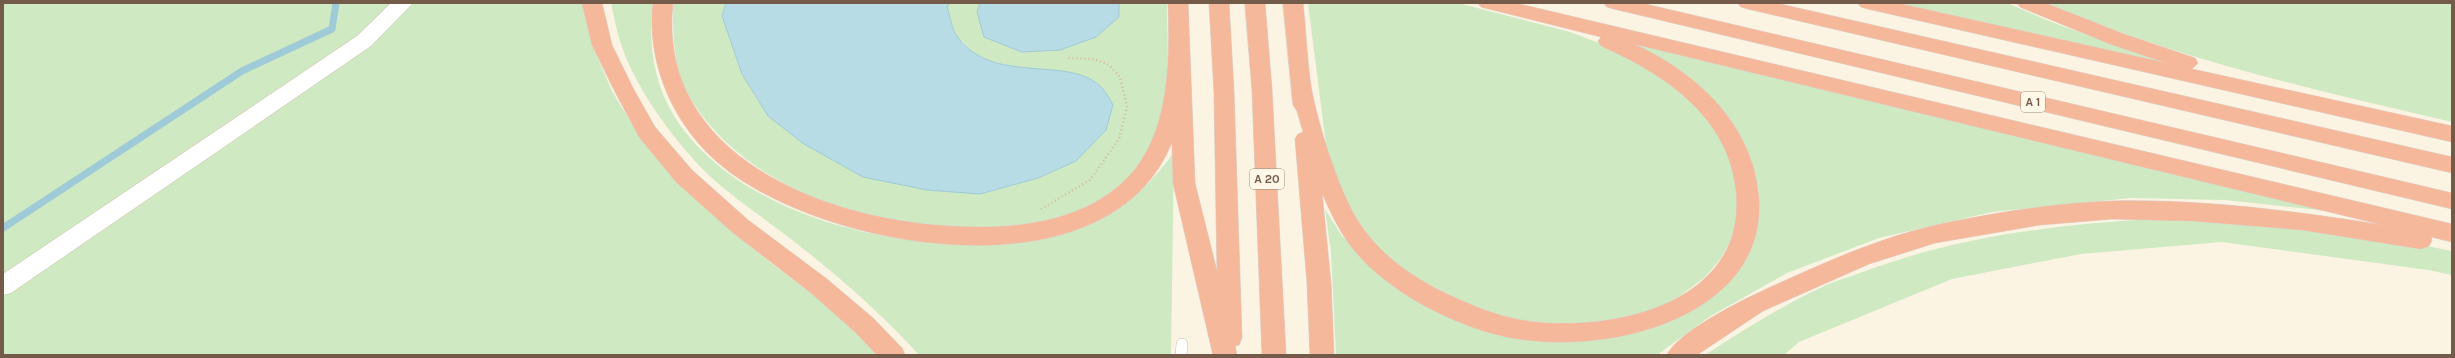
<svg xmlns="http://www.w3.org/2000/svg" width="2455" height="358" font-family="Karla,sans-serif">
<rect width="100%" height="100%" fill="#fcf4e3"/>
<g fill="#cfe9c2">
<polygon points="3,3 583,3 595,52 612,91 642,141 682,187 772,264 827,305 878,355 3,355 3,292 373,44 364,41 3,286"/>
<path d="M611,3h42c-5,39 0,78 21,113 66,105 240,141 354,123 19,-3 39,-6 57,-14 38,-16 65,-39 89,-73l-3,203h-252c-40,-44 -85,-83 -132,-119 -31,-24 -65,-45 -92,-75 -29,-32 -62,-78 -75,-120 -4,-12 -6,-25 -9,-38z"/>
<path d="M673,3h53l-4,13 258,178 58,-16 38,-17 -18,-90 -41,-3 -40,-11 -23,-24 -7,-26 3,-4h30l-3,9 142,5v-14h48c0,42 5,92 -9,132 -3,8 -10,16 -14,23 -4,6 -8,14 -13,20 -9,10 -23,18 -35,24 -78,43 -192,29 -273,-1 -50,-19 -99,-51 -129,-97 -21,-32 -21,-64 -21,-101z"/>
<polygon points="1308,3 1458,3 1570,32 1612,48 1646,65 1707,114 1728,147 1740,203 1735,233 1721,258 1705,277 1681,295 1660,307 1632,317 1606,322 1562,324 1525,321 1478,310 1422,284 1374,246 1339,192 1326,145"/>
<polygon points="1894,3 2007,3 2054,23 2171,65"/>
<path d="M2046,3h406v119c-138,-32 -275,-63 -406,-119z"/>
<polygon points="1631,42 2336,212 2225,200 2130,198 1992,212 1879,238 1787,273 1709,317 1657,355 1336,355 1331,252 1325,209 1342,236 1440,312 1600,338 1647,330 1690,312 1718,293 1741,265 1757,228 1759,191 1751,161"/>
<path d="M2151,219l79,1 187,24 35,7v24l-24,-5 -206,-28 -141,12 -129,25 -153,63 -15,13h-79c37,-24 75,-48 115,-67 14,-7 29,-11 43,-16 93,-35 189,-47 288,-53z"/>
</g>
<g fill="#b8dce5" stroke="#9ecbd7">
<path d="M726,3h224l-3,4c3,8 4,19 8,26 35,56 115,19 148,56 4,5 7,11 10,16l-7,25 -30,31 -38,17 -58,16 -53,-4 -64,-13 -59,-33 -36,-28 -26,-42 -20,-58z"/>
<polygon points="980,3 1119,3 1119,17 1096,37 1060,50 1022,52 984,37 977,12"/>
</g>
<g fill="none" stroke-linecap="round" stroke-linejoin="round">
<polyline stroke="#9ecbd7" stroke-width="7" points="3,228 242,71 332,29 336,3"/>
<g stroke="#cdbcaa" stroke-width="12">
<polyline id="service" points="1181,355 1182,344"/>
</g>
<g stroke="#cdbcaa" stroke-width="1">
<polygon id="minor" points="391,3 413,3 371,46 11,293 3,295 3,274 357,36"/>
</g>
<g stroke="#dbd4d0" stroke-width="1">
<g id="motorway">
<polygon points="582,3 602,3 612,45 633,88 655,127 692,170 748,220 827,279 873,318 902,348 905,355 877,355 855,332 811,293 732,232 676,182 639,137 613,88 592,45"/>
<path d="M653,3h20c-17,153 153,217 277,223 66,4 142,-3 186,-58 34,-44 34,-113 32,-165h20l7,180 22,88 -3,-179 -5,-89h20l5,89 8,246 -3,7 -4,1 2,9h-24l-40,-172 -1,-41c-62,158 -346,109 -450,24 -48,-39 -76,-102 -69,-163z"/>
<polygon points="1245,3 1265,3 1272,90 1286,355 1262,355 1252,90"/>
<path d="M1283,3h20c3,27 4,56 8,83 6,36 28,105 47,135 24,38 64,63 105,80 17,8 35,14 53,18 67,13 177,-1 211,-70 9,-18 11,-39 9,-59 -8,-74 -72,-116 -135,-144l-3,-5 3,-4 -120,-30 -3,-4h37l937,221v18l-21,-5 1,3 -3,6 -8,3 -119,-19 -109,-9 -81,-2 -72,6 -105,18 -66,21 -106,47 -66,44h-30c11,-24 81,-58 106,-69 53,-24 106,-48 163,-61 57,-12 118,-22 176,-24 91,-2 182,10 271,24l-749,-181c52,24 100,63 118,119 44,142 -125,193 -234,176 -53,-8 -122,-42 -158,-82 -17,-18 -28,-41 -38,-64l9,90 3,72h-24l-3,-72 -12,-144 3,-5 5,-2 -6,-21 -4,-6z"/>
<polygon points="1604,3 1641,3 2452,193 2452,209 1614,9 1607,7"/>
<polygon points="1738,3 1776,3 2452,157 2452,173 1748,9 1741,7"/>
<polygon points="1858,3 1897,3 2166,63 2110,44 2020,7 2017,3 2045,3 2124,34 2195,58 2198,63 2192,69 2452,126 2452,142 1868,9 1861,7"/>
</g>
</g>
<polyline stroke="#d6b89e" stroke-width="2.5" stroke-dasharray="1 3" stroke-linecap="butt" points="1041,209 1090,180 1119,139 1127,107 1120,77 1109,65 1094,59 1067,58"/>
<use href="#service" stroke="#fff" stroke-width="11"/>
<use href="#minor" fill="#fff" fill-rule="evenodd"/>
<use href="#motorway" fill="#f6b89a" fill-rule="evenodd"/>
</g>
<g text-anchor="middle" stroke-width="3" stroke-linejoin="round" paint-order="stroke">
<g fill="#fff8e9" stroke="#9e8a79" stroke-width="1">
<rect x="2021" y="92" width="24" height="20" rx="3"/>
<rect x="1250" y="169" width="34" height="20" rx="3"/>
</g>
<g font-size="12" font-weight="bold" fill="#745b49">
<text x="2033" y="106">A 1</text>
<text x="1267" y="183">A 20</text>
</g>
</g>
<rect width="2455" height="358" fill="none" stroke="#745b49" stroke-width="8"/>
</svg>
